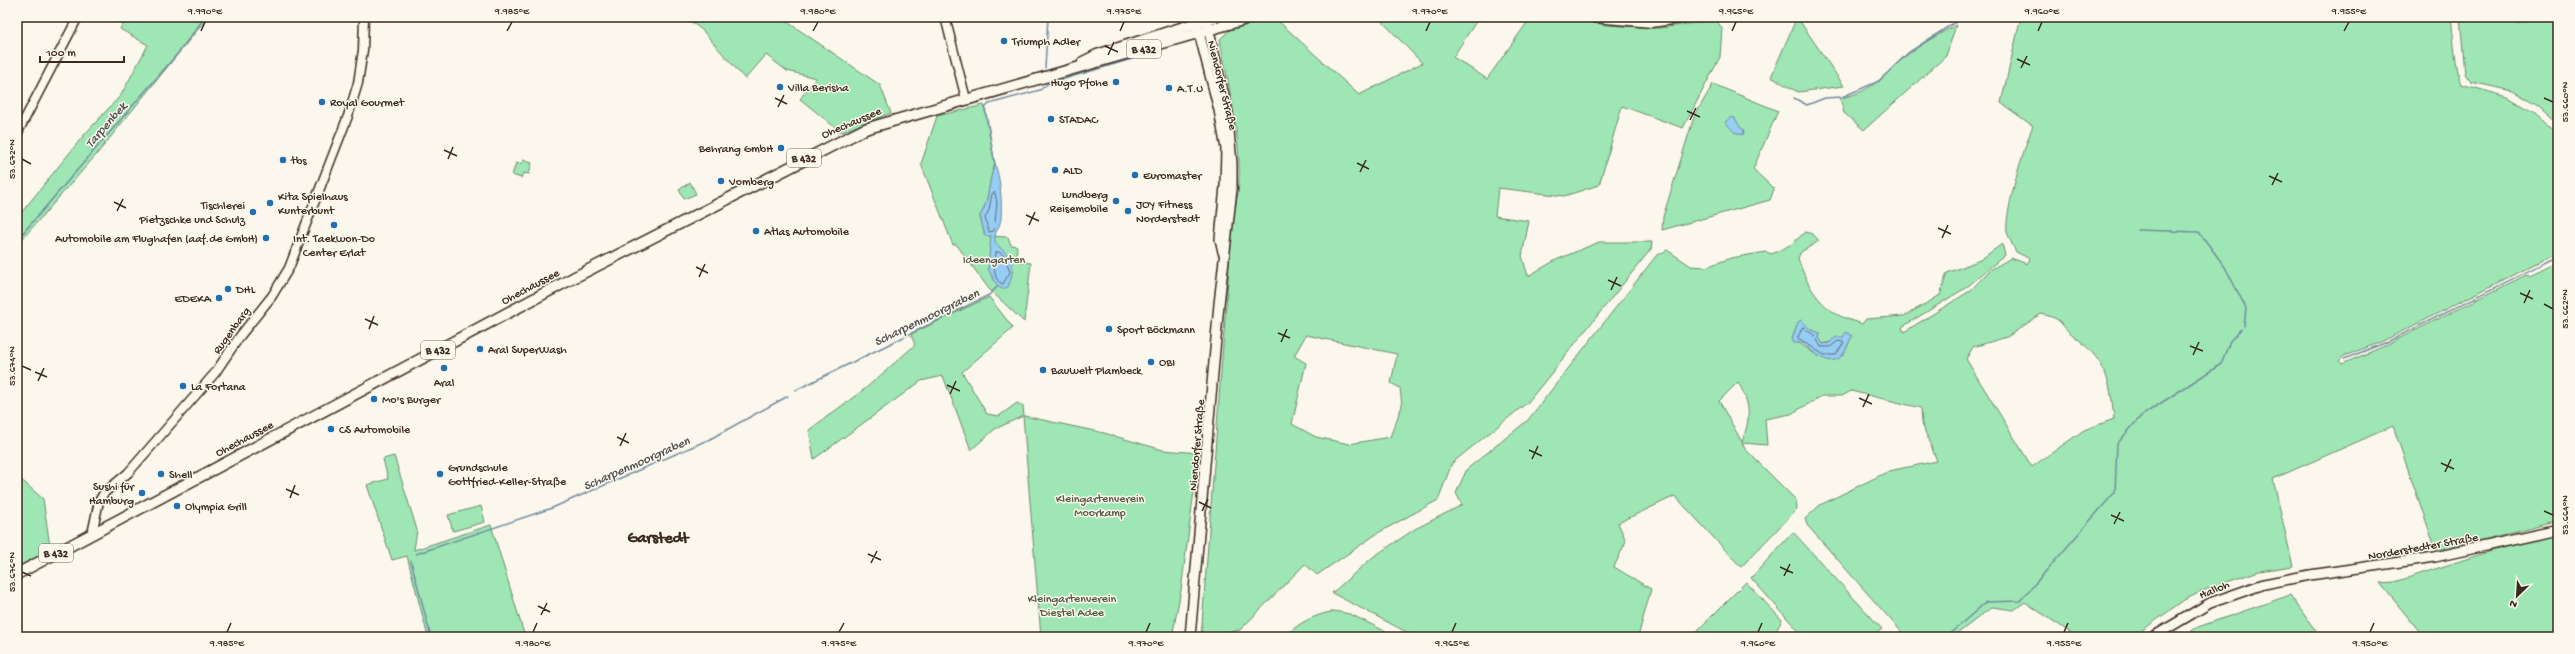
<svg xmlns="http://www.w3.org/2000/svg" width="2575" height="654" font-family="'Gochi Hand',sans-serif">
<rect width="100%" height="100%" fill="#fbf7ec"/>
<filter id="ink" filterUnits="userSpaceOnUse"><feTurbulence type="fractalNoise" baseFrequency=".025" numOctaves="2"/><feDisplacementMap in="SourceGraphic" scale="8" xChannelSelector="R" yChannelSelector="G"/><feConvolveMatrix kernelMatrix="1 2 1 2 8 2 1 2 1" color-interpolation-filters="sRGB"/></filter>
<g filter="url(#ink)">
<g fill="#9ee7b5" stroke="#6c886a" fill-rule="evenodd">
<polygon points="127,17 208,17 96,155 17,245 17,218 84,135 121,95 148,45 120,29"/>
<polygon points="692,17 780,17 880,85 891,113 841,132 800,99 816,78 787,71 766,55 745,79 702,30 690,21"/>
<path d="M1265,17h9l85,78 63,-32 -44,-46h101l-26,40 34,22 44,-62h42l32,8 56,3 55,-8 6,8 -2,29 -37,71 -61,-22 -23,79 -35,11 -66,-8 -3,28 34,5 -7,35 6,20 28,-16 43,-18h53l-1,7 -123,153 -76,61 -14,37 -60,33 -61,42 -12,-11 -65,66 -39,7 32,-424c17,-43 -5,-127 -13,-174l12,-11zM1306,335l91,19 -6,29 9,5 2,18 -12,31 -41,7 -33,-7 -24,-13 14,-61 -12,-7z"/>
<polygon points="1797,17 1844,86 1798,92 1771,77"/>
<path d="M2021,17h430c2,15 5,56 10,67l47,13 27,16 23,20v119l-177,90 -37,14 -5,5 3,3 38,-16 148,-74 2,2 28,-14v259l-76,20 -46,9 -43,-124 -120,53 20,87 -34,5 -52,18 -23,11 -51,37h-56l-52,-35 -11,8 -22,-3 -39,30h-47l-99,-112 -2,-6 15,-14 69,-34 48,-10 -15,-37 -1,-16 -70,-17 -9,5h-20l-31,18 -26,5 2,26 -25,-2 3,6 51,51 1,9 -56,58 -66,-71 -57,27 8,18 -12,26 37,22 -13,48h-222l-84,-44 41,-36 42,-28 47,-24 -6,-12 11,-24 61,-49 128,-164 11,-6 24,16 15,1 25,-9 35,-6 6,2 20,-10 13,-12 8,2 6,7 -18,11 -3,6c8,26 22,51 49,61 5,2 9,2 15,5l4,-5 38,-3 25,-14 11,-7 7,-22 33,-13 22,-16 3,11 -38,32 -65,40 2,5 66,-41 20,-21 21,-12 16,6 3,-5 -14,-7c-3,-6 -7,-14 -9,-20 -3,-18 18,-89 26,-106l-32,-23zM2041,314c25,6 15,8 32,21 33,26 37,43 41,84l-30,11 -52,37 -66,-108 7,-12 34,-10zM1801,320l10,10 9,3 -1,5 4,6 29,-8c-3,6 -5,12 -8,17 -14,19 -37,-7 -52,-14zM1738,382c13,23 13,35 4,60l-23,-41z"/>
<polygon points="2460,17 2504,17 2518,23 2532,17 2558,17 2558,123 2539,106 2513,91 2471,82 2465,74"/>
<path d="M1956,25l-10,31 -82,74 -20,-17 -4,-15c37,-7 43,-25 71,-46 14,-10 30,-19 45,-27z"/>
<polygon points="1713,84 1778,111 1753,169 1774,189 1770,200 1662,230 1663,217 1694,117"/>
<path d="M984,105l11,59c-7,17 -5,36 -15,52l5,20 23,1 3,8 6,1 -1,15 15,2 -7,59 -35,-33 -33,-45 -3,1 -32,-81 16,-48z"/>
<polygon points="523,160 532,163 529,174 523,173 521,178 512,175 516,163 521,164"/>
<polygon points="690,182 696,194 684,199 679,190"/>
<polygon points="989,297 1013,328 962,372 987,414 999,416 1017,403 1023,406 1024,416 1104,433 1163,450 1199,453 1181,590 1172,637 1041,637 1023,416 995,429 971,450 943,376 921,381 814,459 809,430 866,388 915,345 911,334"/>
<polygon points="394,456 417,530 414,550 491,525 525,637 428,637 407,556 392,560 367,485 388,479 383,459"/>
<polygon points="17,476 43,499 51,553 17,571"/>
<polygon points="481,506 485,522 453,531 448,515"/>
<polygon points="1793,532 1882,629 1872,637 1804,637 1751,578"/>
<polygon points="2558,534 2558,637 2424,637 2380,583 2395,582 2491,551"/>
<polygon points="1746,582 1782,620 1773,637 1691,637"/>
<polygon points="2290,595 2320,637 2182,637 2198,627"/>
<path d="M1334,611l16,3 47,23h-113c16,-15 28,-21 50,-26z"/>
</g>
<g fill="#95cdf4" stroke="#718c9e">
<polygon points="1731,117 1735,118 1740,127 1744,130 1743,135 1734,132 1725,122"/>
<path d="M995,164c6,16 7,38 6,55 -1,7 -5,12 -6,17 -4,15 29,14 13,51l-5,2 -5,-2 -10,-18 3,-33h-6l-5,-20c10,-16 8,-35 15,-52z"/>
<path d="M1801,320l10,10 9,3 -1,5 4,6 6,-1 7,-6h7l3,-5 6,4c-3,6 -5,12 -8,17 -13,18 -30,-1 -42,-10h-8l-2,-4 6,-17z"/>
</g>
<g fill="none" stroke-linecap="round" stroke-linejoin="round">
<g stroke="#5f6b74" stroke-width="1">
<polygon points="995,193 997,203 994,231 989,232 985,218 989,210 992,194"/>
<path d="M999,252l6,5 5,15 -7,12c-11,-3 -9,-22 -7,-31z"/>
<polygon points="1803,327 1815,336 1821,347 1830,347 1838,341 1844,342 1836,355 1824,355 1798,338"/>
</g>
<g stroke="#718c9e" stroke-width="1.5">
<polyline points="1045,68 1048,17"/>
<polyline points="1794,98 1807,105 1825,98 1842,97 1879,81 1908,53 1963,17"/>
<polyline points="995,165 985,108 989,104 1040,90 1047,84 1132,59"/>
<polyline points="2137,230 2199,232 2225,267 2246,308 2244,326"/>
<polyline points="17,240 179,52 205,17"/>
<polyline points="2344,359 2385,343 2558,256"/>
<polyline points="796,390 989,295 998,286"/>
<polyline points="416,554 552,508 710,439 788,396"/>
<polyline points="411,561 431,637"/>
<polyline points="1946,637 1986,602 2020,601 2115,492 2117,444 2141,416 2221,364 2230,341 2241,329"/>
</g>
<g stroke="#3b2a1e" stroke-width="11">
<g id="tertiary">
<polyline points="945,17 966,99"/>
<polyline points="17,134 78,17"/>
<polyline points="92,534 99,501 104,493 128,473 215,373 240,336 272,296 289,268 348,116 358,83 363,50 364,17"/>
</g>
</g>
<g stroke="#3b2a1e" stroke-width="12">
<g id="secondary">
<polyline points="1195,17 1219,110 1226,149 1225,186 1220,239 1223,252"/>
<polyline points="1190,637 1219,304 1232,189 1232,164 1227,109 1207,23"/>
<polyline points="2153,637 2210,603 2264,584 2310,575 2435,557 2558,530"/>
</g>
</g>
<g stroke="#3b2a1e" stroke-width="13">
<g id="primary">
<polyline points="1595,17 1652,22 1684,17"/>
<polyline points="1083,62 1097,55 1215,17"/>
<polyline points="17,574 575,277 865,129 1253,17"/>
</g>
</g>
<use href="#tertiary" stroke="#fbf7ec" stroke-width="8"/>
<use href="#secondary" stroke="#fbf7ec" stroke-width="9"/>
<use href="#primary" stroke="#fbf7ec" stroke-width="10"/>
</g>
</g>
<path fill="none" stroke="#3b2a1e" stroke-width="1.5" d="M201,31l4,-9M507,31l5,-9M813,31l5,-9M1120,31l4,-9M1426,31l4,-9M1732,31l4,-9M2038,31l4,-9M2344,31l5,-9M1105,46l13,6M1108,55l6,-13M2017,59l13,6M2021,68l6,-12M775,98l12,6M2544,98l9,4M778,107l6,-12M1687,111l13,6M1690,120l6,-12M444,150l13,6M22,159l9,5M448,159l5,-12M1357,163l12,6M1360,172l6,-12M2269,176l13,6M2272,185l6,-12M114,202l12,6M117,211l6,-12M1026,215l13,6M1029,225l6,-13M1938,228l13,6M1942,238l6,-13M696,267l12,6M699,277l6,-13M1608,280l13,6M1611,290l6,-13M2520,293l13,6M2524,303l6,-13M2544,304l9,5M365,319l13,6M369,329l5,-13M1278,333l12,5M1281,342l6,-13M2190,346l13,5M2193,355l6,-13M22,366l9,4M35,372l12,5M38,381l6,-13M947,385l13,6M950,394l6,-13M1859,398l13,6M1863,407l6,-13M617,437l12,6M620,446l6,-13M1529,450l13,6M1532,459l6,-13M2441,463l13,6M2445,472l6,-13M286,489l13,6M290,498l5,-13M1199,502l12,6M1202,511l6,-12M2544,511l9,4M2111,515l13,6M2114,524l6,-12M868,554l13,6M871,563l6,-12M1780,567l13,6M22,572l9,4M1784,576l6,-12M538,606l12,6M541,615l6,-12M227,632l4,-9M533,632l4,-9M839,632l5,-9M1146,632l4,-9M1452,632l4,-9M1758,632l4,-9M2064,632l4,-9M2370,632l4,-9"/>
<g fill="#1f6fb2" stroke="#fbf7ec" stroke-width="1.5">
<circle cx="1004" cy="41" r="4"/>
<circle cx="1116" cy="82" r="4"/>
<circle cx="780" cy="87" r="4"/>
<circle cx="1169" cy="88" r="4"/>
<circle cx="322" cy="102" r="4"/>
<circle cx="1051" cy="119" r="4"/>
<circle cx="781" cy="148" r="4"/>
<circle cx="283" cy="160" r="4"/>
<circle cx="1055" cy="170" r="4"/>
<circle cx="1135" cy="175" r="4"/>
<circle cx="721" cy="181" r="4"/>
<circle cx="1116" cy="201" r="4"/>
<circle cx="270" cy="203" r="4"/>
<circle cx="1128" cy="211" r="4"/>
<circle cx="253" cy="212" r="4"/>
<circle cx="334" cy="225" r="4"/>
<circle cx="756" cy="231" r="4"/>
<circle cx="266" cy="238" r="4"/>
<circle cx="228" cy="289" r="4"/>
<circle cx="219" cy="298" r="4"/>
<circle cx="1109" cy="329" r="4"/>
<circle cx="480" cy="349" r="4"/>
<circle cx="1151" cy="362" r="4"/>
<circle cx="444" cy="368" r="4"/>
<circle cx="1043" cy="370" r="4"/>
<circle cx="183" cy="386" r="4"/>
<circle cx="374" cy="399" r="4"/>
<circle cx="331" cy="429" r="4"/>
<circle cx="161" cy="474" r="4"/>
<circle cx="440" cy="474" r="4"/>
<circle cx="142" cy="493" r="4"/>
<circle cx="177" cy="506" r="4"/>
</g>
<g text-anchor="middle" stroke-width="3" stroke-linejoin="round" paint-order="stroke">
<g fill="#fbf7ec" stroke="#75685c" stroke-width="1">
<rect x="1127" y="40" width="34" height="18" rx="3"/>
<rect x="787" y="149" width="34" height="18" rx="3"/>
<rect x="421" y="341" width="34" height="18" rx="3"/>
<rect x="39" y="544" width="34" height="18" rx="3"/>
</g>
<g font-size="11" font-weight="bold" fill="#3b2a1e">
<text x="1144" y="53">B 432</text>
<text x="804" y="162">B 432</text>
<text x="438" y="354">B 432</text>
<text x="56" y="557">B 432</text>
</g>
<g font-size="12" fill="#3b2a1e" stroke="#fbf7ec" text-anchor="start">
<text x="1012" y="45">Triumph Adler</text>
<text x="1108" y="86" text-anchor="end">Hugo Pfohe</text>
<text x="788" y="91">Villa Berisha</text>
<text x="1177" y="92">A.T.U</text>
<text x="330" y="106">Royal Gourmet</text>
<text x="1059" y="123">STADAC</text>
<text x="773" y="152" text-anchor="end">Behrang GmbH</text>
<text x="291" y="164">tbs</text>
<text x="1063" y="174">ALD</text>
<text x="1143" y="179">Euromaster</text>
<text x="729" y="185">Vomberg</text>
<text x="1108" y="198" text-anchor="end">Lundberg<tspan x="1108" dy="14">Reisemobile</tspan></text>
<text x="278" y="200">Kita Spielhaus<tspan x="278" dy="14">Kunterbunt</tspan></text>
<text x="1136" y="208">JOY Fitness<tspan x="1136" dy="14">Norderstedt</tspan></text>
<text x="245" y="209" text-anchor="end">Tischlerei<tspan x="245" dy="14">Pietzschke und Schulz</tspan></text>
<text x="764" y="235">Atlas Automobile</text>
<text x="258" y="242" text-anchor="end">Automobile am Flughafen (aaf.de GmbH)</text>
<text x="334" y="242" text-anchor="middle">Int. Taekwon-Do<tspan x="334" dy="14">Center Erlat</tspan></text>
<text x="236" y="293">DHL</text>
<text x="211" y="302" text-anchor="end">EDEKA</text>
<text x="1117" y="333">Sport Böckmann</text>
<text x="488" y="353">Aral SuperWash</text>
<text x="1159" y="366">OBI</text>
<text x="1051" y="374">Bauwelt Plambeck</text>
<text x="444" y="386" text-anchor="middle">Aral</text>
<text x="191" y="390">La Fortana</text>
<text x="382" y="403">Mo's Burger</text>
<text x="339" y="433">CS Automobile</text>
<text x="448" y="471">Grundschule<tspan x="448" dy="14">Gottfried-Keller-Straße</tspan></text>
<text x="169" y="478">Shell</text>
<text x="134" y="490" text-anchor="end">Sushi für<tspan x="134" dy="14">Hamburg</tspan></text>
<text x="185" y="510">Olympia Grill</text>
</g>
<g font-size="12" fill="#3b2a1e" stroke="#fbf7ec">
<text transform="translate(1223 85) rotate(76)" y="4">Niendorfer Straße</text>
<text transform="translate(851 122) rotate(-23)" y="4">Ohechaussee</text>
<text transform="translate(530 286) rotate(-28)" y="4">Ohechaussee</text>
<text transform="translate(231 330) rotate(-54)" y="4">Rugenbarg</text>
<text transform="translate(244 438) rotate(-28)" y="4">Ohechaussee</text>
<text transform="translate(1196 445) rotate(-85)" y="4">Niendorfer Straße</text>
<text transform="translate(2423 546) rotate(-10)" y="4">Norderstedter Straße</text>
<text transform="translate(2214 589) rotate(-23)" y="4">Halloh</text>
</g>
<g font-size="12" fill="#545944" stroke="#fbf7ec">
<text x="994" y="263">Ideengarten</text>
<text x="1100" y="502">Kleingartenverein<tspan x="1100" dy="14">Moorkamp</tspan></text>
<text x="1072" y="602">Kleingartenverein<tspan x="1072" dy="14">Diestel Adee</tspan></text>
</g>
<g font-size="13" font-style="italic" fill="#525354" stroke="#fbf7ec">
<text transform="translate(105 124) rotate(-49)" y="5">Tarpenbek</text>
<text transform="translate(926 316) rotate(-26)" y="5">Scharpenmoorgraben</text>
<text transform="translate(636 462) rotate(-24)" y="5">Scharpenmoorgraben</text>
</g>
<g font-size="16" font-weight="bold" fill="#3b2a1e" stroke="#fbf7ec">
<text x="658" y="542">Garstedt</text>
</g>
</g>
<rect width="2575" height="654" fill="none" stroke="#fbf7ec" stroke-width="44"/>
<g transform="translate(2517 596) rotate(205)" stroke="#fbf7ec" stroke-width="3" paint-order="stroke">
<path d="M0-3L7 15L0 10L-7 15Z" fill="#3b2a1e"/>
<text y="-6" font-size="11" font-weight="bold" text-anchor="middle" fill="#3b2a1e">N</text>
</g>
<path d="M40 56v6h84v-6" fill="none" stroke="#3b2a1e" stroke-width="2"/>
<text x="46" y="56" font-size="12" fill="#3b2a1e" stroke="#fbf7ec" stroke-width="3" paint-order="stroke">100 m</text>
<rect x="22" y="22" width="2531" height="610" fill="none" stroke="#3b2a1e" stroke-width="1.5"/>
<g font-size="10" text-anchor="middle" fill="#3b2a1e">
<text x="205" y="14">9.990°E</text>
<text x="512" y="14">9.985°E</text>
<text x="818" y="14">9.980°E</text>
<text x="1124" y="14">9.975°E</text>
<text x="1430" y="14">9.970°E</text>
<text x="1736" y="14">9.965°E</text>
<text x="2042" y="14">9.960°E</text>
<text x="2349" y="14">9.955°E</text>
<text transform="translate(2564 102) rotate(-90)" y="4">53.660°N</text>
<text transform="translate(11 159) rotate(-90)" y="4">53.672°N</text>
<text transform="translate(2564 309) rotate(-90)" y="4">53.662°N</text>
<text transform="translate(11 366) rotate(-90)" y="4">53.674°N</text>
<text transform="translate(2564 515) rotate(-90)" y="4">53.664°N</text>
<text transform="translate(11 572) rotate(-90)" y="4">53.676°N</text>
<text x="227" y="646">9.985°E</text>
<text x="533" y="646">9.980°E</text>
<text x="839" y="646">9.975°E</text>
<text x="1146" y="646">9.970°E</text>
<text x="1452" y="646">9.965°E</text>
<text x="1758" y="646">9.960°E</text>
<text x="2064" y="646">9.955°E</text>
<text x="2370" y="646">9.950°E</text>
</g>
</svg>
